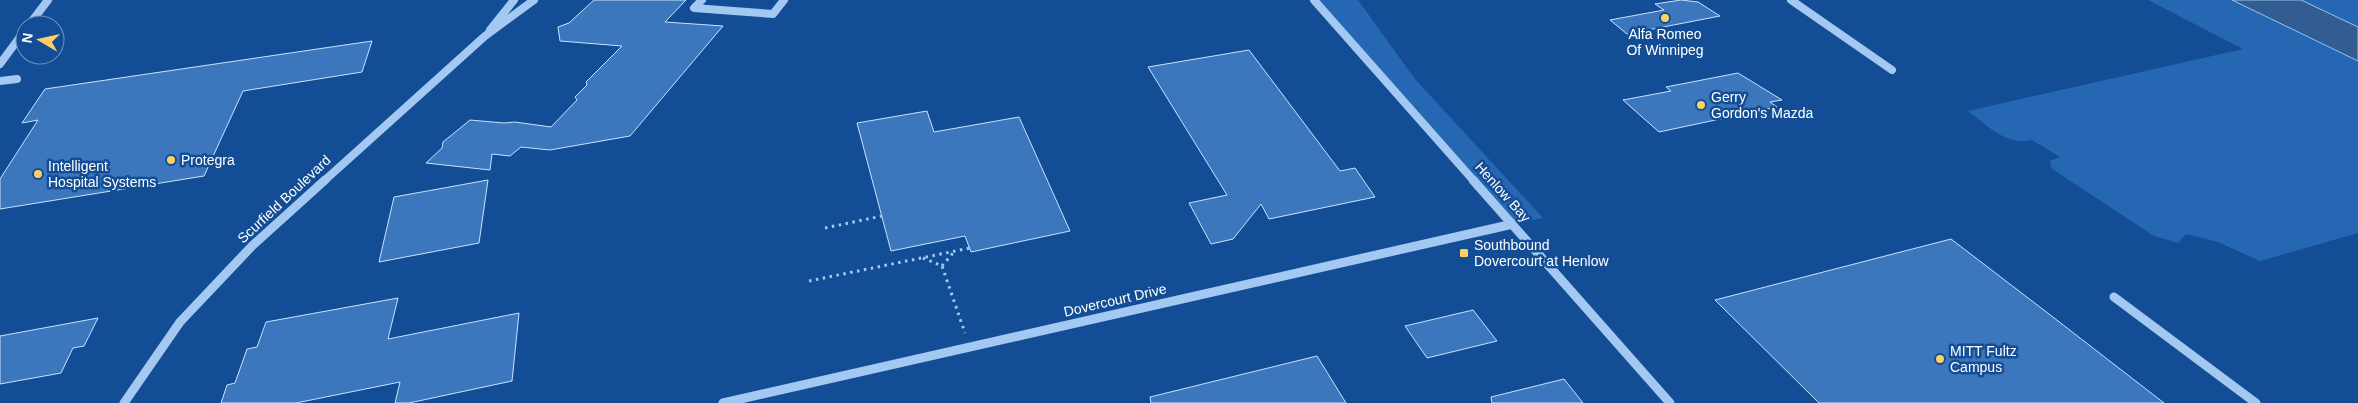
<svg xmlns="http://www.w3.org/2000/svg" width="2358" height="403" font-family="Arial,sans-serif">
<rect width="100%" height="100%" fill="#134d95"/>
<g fill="#2667b4">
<polygon points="1314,0 1358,0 1415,79 1543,218 1513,224"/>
<path d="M2148,0h84l126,61v172l-98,28 -42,-19 -32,-8 -8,9 -24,-7 -102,-67 -2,-8 10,-4 -28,-17c-26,6 -44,-14 -64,-29l275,-62z"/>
<polygon points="2301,0 2358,0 2358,27"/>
</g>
<polygon fill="#335d92" stroke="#95c3f5" points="2232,0 2301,0 2358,27 2358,61"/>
<g fill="#3c77bd" stroke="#cae2fd">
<polygon points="594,0 686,0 665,22 723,26 630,136 550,150 521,147 510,156 492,154 490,170 426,163 442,148 443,142 470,120 504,123 515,122 551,127 577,100 575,97 587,85 586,82 622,46 560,41 558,27 569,23"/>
<polygon points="1681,0 1698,2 1720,16 1627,34 1610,20 1664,10 1655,4"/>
<polygon points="372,41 362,72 243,91 204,176 0,209 0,179 38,120 22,123 45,89"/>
<polygon points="1249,50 1340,171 1355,168 1375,197 1269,219 1261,204 1233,239 1211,244 1189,203 1227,195 1148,67"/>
<polygon points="1738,73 1782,100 1770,102 1777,107 1659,132 1623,100 1671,91 1666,87"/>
<polygon points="927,111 934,132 1019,117 1070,231 971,252 965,236 891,251 857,123"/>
<polygon points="488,180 479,243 379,262 394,197"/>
<polygon points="1951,239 2049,314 2164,403 1819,403 1715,300"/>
<polygon points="398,298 388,339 519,313 512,381 409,403 395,403 400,382 296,403 221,403 227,385 235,383 247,349 257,347 266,322"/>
<polygon points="1473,310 1497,341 1427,358 1405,326"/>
<polygon points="98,318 84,346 73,348 61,373 0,384 0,336"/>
<polygon points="1317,356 1346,403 1151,403 1150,397"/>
<polygon points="1564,379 1583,403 1492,403 1491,397"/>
</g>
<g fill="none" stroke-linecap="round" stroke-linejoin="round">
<g stroke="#a3c8f2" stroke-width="3" stroke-dasharray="2.5 4.5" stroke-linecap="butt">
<polyline points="825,228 882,216"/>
<polyline points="923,258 942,266 965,333"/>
<polyline points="942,266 953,253"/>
<polyline points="809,281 970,248"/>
</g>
<g stroke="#a3c8f2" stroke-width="8">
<polyline points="702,0 694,8 773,14 784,0"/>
<polyline points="1314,0 1474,181"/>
<polyline points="1791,0 1892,70"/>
<polyline points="29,25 48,0"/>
<polyline points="490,30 514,0"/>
<polyline points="0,64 25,30"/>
<polyline points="0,81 17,79"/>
<polyline points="324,181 485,36 534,0"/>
</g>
<g stroke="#a3c8f2" stroke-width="9">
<polyline points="1473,180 1670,403"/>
<polyline points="2114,297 2256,403"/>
<polyline points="124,403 180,322 252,246 325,180"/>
<polyline points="723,403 1513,224"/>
</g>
</g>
<g fill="#ffd064" stroke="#134d95" stroke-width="2">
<circle cx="1665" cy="18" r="5"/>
<circle cx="1701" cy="105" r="5"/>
<circle cx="171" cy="160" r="5"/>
<circle cx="38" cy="174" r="5"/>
<rect x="1459" y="248" width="10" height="10" rx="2.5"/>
<circle cx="1940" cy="359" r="5"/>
</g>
<g text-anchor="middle" stroke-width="5" stroke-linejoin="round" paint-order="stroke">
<g font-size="14" fill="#fff" stroke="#134d95" text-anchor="start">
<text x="1665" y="39" text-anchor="middle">Alfa Romeo<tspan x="1665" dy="16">Of Winnipeg</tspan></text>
<text x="1711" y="102">Gerry<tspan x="1711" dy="16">Gordon's Mazda</tspan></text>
<text x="181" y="165">Protegra</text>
<text x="48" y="171">Intelligent<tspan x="48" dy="16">Hospital Systems</tspan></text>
<text x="1474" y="250">Southbound<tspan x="1474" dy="16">Dovercourt at Henlow</tspan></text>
<text x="1950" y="356">MITT Fultz<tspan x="1950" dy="16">Campus</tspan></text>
</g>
<g font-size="14" fill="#fff" stroke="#134d95">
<text transform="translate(1503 192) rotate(48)" y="5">Henlow Bay</text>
<text transform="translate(284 199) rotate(-43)" y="5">Scurfield Boulevard</text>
<text transform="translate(1115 300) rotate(-13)" y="5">Dovercourt Drive</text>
</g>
</g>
<g transform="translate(40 40) rotate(279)"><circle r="24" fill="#134d95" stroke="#7194bf"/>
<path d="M0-4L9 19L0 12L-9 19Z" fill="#ffd064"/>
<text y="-8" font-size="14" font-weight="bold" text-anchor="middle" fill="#ffffff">N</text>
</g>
</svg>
